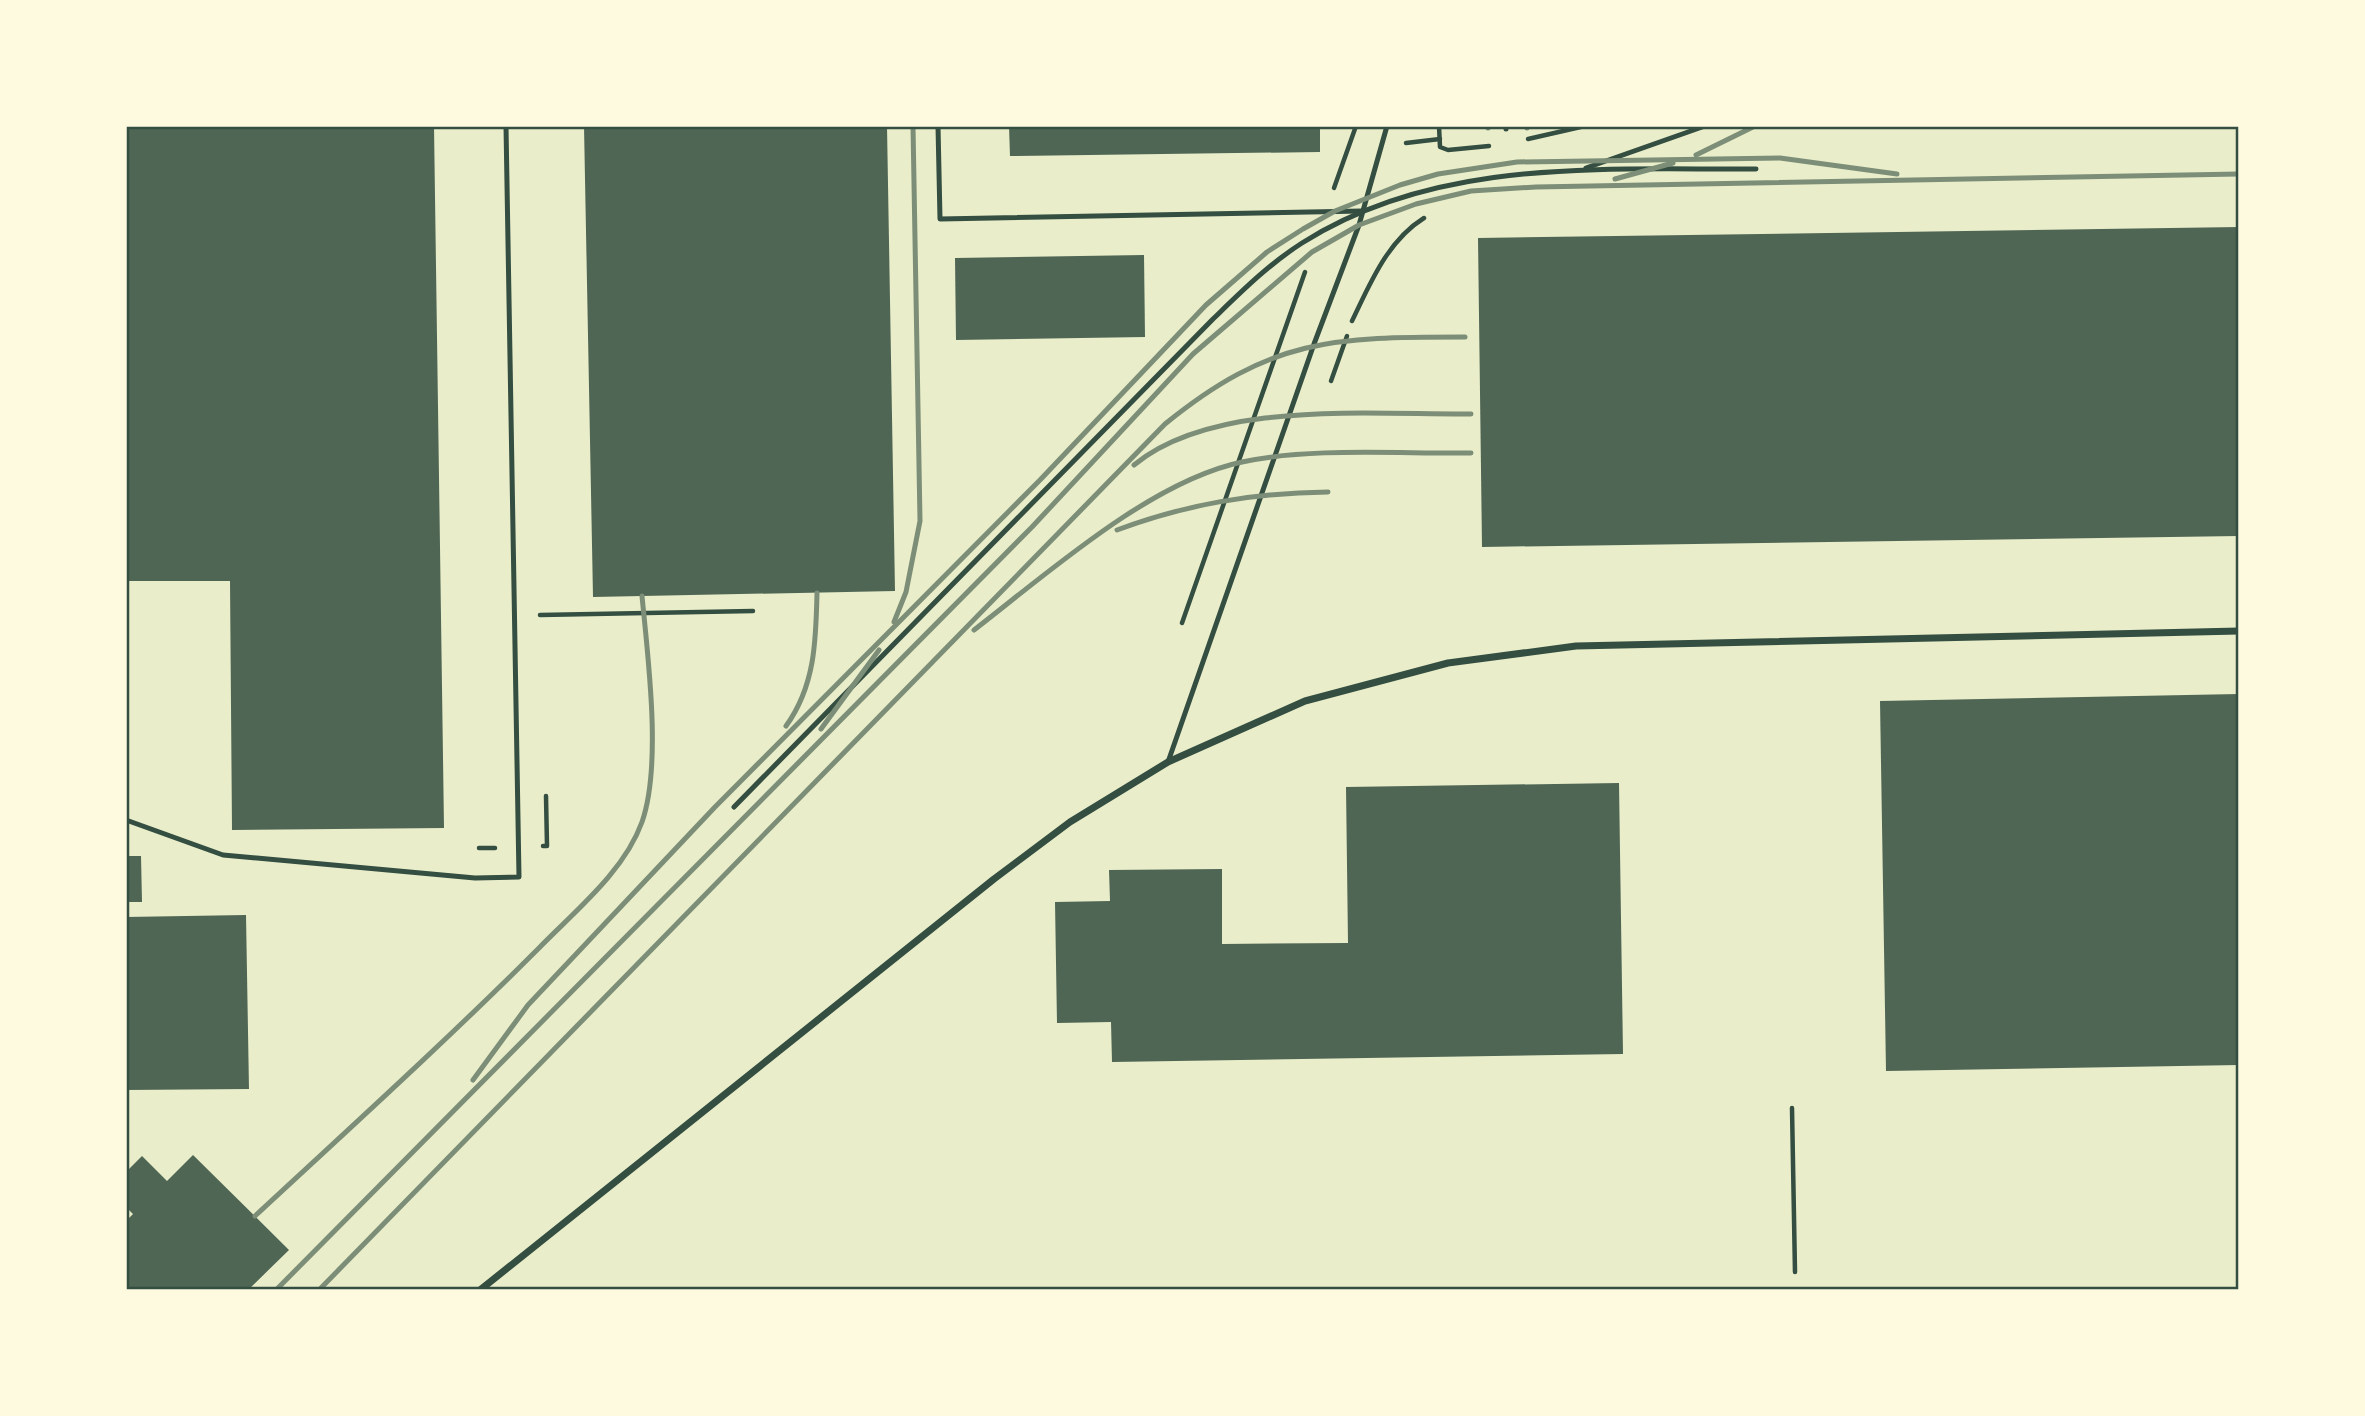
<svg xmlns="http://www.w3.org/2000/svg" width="2365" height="1416" font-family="'PT Sans',sans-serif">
<rect width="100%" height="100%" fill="#e9edc9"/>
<g fill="#4f6655">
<polygon points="126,126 434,126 444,828 232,830 230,581 126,581"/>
<polygon points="584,126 887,126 895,591 593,597"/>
<polygon points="1009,126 1320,126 1320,152 1010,156"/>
<polygon points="2239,227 2239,536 1482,547 1478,238"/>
<polygon points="1144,255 1145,337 956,340 955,258"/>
<polygon points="2239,694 2239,1065 1886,1071 1880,701"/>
<polygon points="1619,783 1623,1054 1112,1062 1111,1022 1057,1023 1055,902 1110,901 1109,870 1222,869 1222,944 1348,943 1346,787"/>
<polygon points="126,856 141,856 142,902 126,902"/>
<polygon points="246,915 249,1089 126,1090 126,917"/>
<polygon points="193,1155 289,1250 248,1290 126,1290 126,1221 133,1214 126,1207 126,1172 142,1156 167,1181"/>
</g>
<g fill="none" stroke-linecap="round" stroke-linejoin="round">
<g stroke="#344e41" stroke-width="4.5">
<polyline points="1439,126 1440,147 1448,150 1489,146"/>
<polyline points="1528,139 1585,126"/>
<polyline points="1406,143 1440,139"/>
<polyline points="1334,188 1356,126"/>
<path d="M1352,321c18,-37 35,-80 72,-103"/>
<polyline points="1331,381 1347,336"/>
<polyline points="540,615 753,611"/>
<polyline points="1182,623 1305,272"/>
<polyline points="543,846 547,846 546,796"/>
<polyline points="479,848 495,848"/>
<polyline points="1792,1108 1795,1272"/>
</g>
<g stroke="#344e41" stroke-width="5">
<polyline points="938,126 940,219 1362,211"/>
<polyline points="1506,126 1506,129"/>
<polyline points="1586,168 1705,126"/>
<polyline points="1168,762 1314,344 1359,225 1387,126"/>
<path d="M734,807l479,-488c28,-27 56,-55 89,-76 135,-86 301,-73 454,-74"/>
<polyline points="126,820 223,855 475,878 519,877 506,126"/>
</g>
<polyline stroke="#344e41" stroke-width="7" points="480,1290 994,879 1070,822 1168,762 1305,701 1448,663 1576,646 2239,631"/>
<g stroke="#7c8e77" stroke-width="5">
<polyline points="1488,126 1488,128"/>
<polyline points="1527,126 1527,128"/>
<polyline points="1696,155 1755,126"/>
<polyline points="1615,179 1673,163"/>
<path d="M1134,465c80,-66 238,-50 337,-51"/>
<path d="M1117,530c70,-26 136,-37 211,-38"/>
<polyline points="894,622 906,592 920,521 913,126"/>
<path d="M974,630c74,-57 177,-149 268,-168 68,-15 159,-8 229,-9"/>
<path d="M786,726c29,-40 30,-85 31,-133"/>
<polyline points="821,729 879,650"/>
<polyline points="473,1080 528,1005 715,807 1040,480 1206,305 1267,252 1303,229 1335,211 1400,185 1438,174 1517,162 1780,158 1897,174"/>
<path d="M255,1216c95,-88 192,-176 284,-268 36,-37 85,-76 103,-126 20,-57 6,-164 0,-226"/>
<polyline points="276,1290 1032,527 1193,354 1312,252 1359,225 1416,204 1471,191 1536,187 2239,174"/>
<path d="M319,1290l846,-866c106,-86 168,-87 300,-87"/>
</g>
</g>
<rect width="2365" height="1416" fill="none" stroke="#fefae0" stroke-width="256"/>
<rect x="128" y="128" width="2109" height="1160" fill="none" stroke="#344e41" stroke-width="2.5"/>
</svg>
